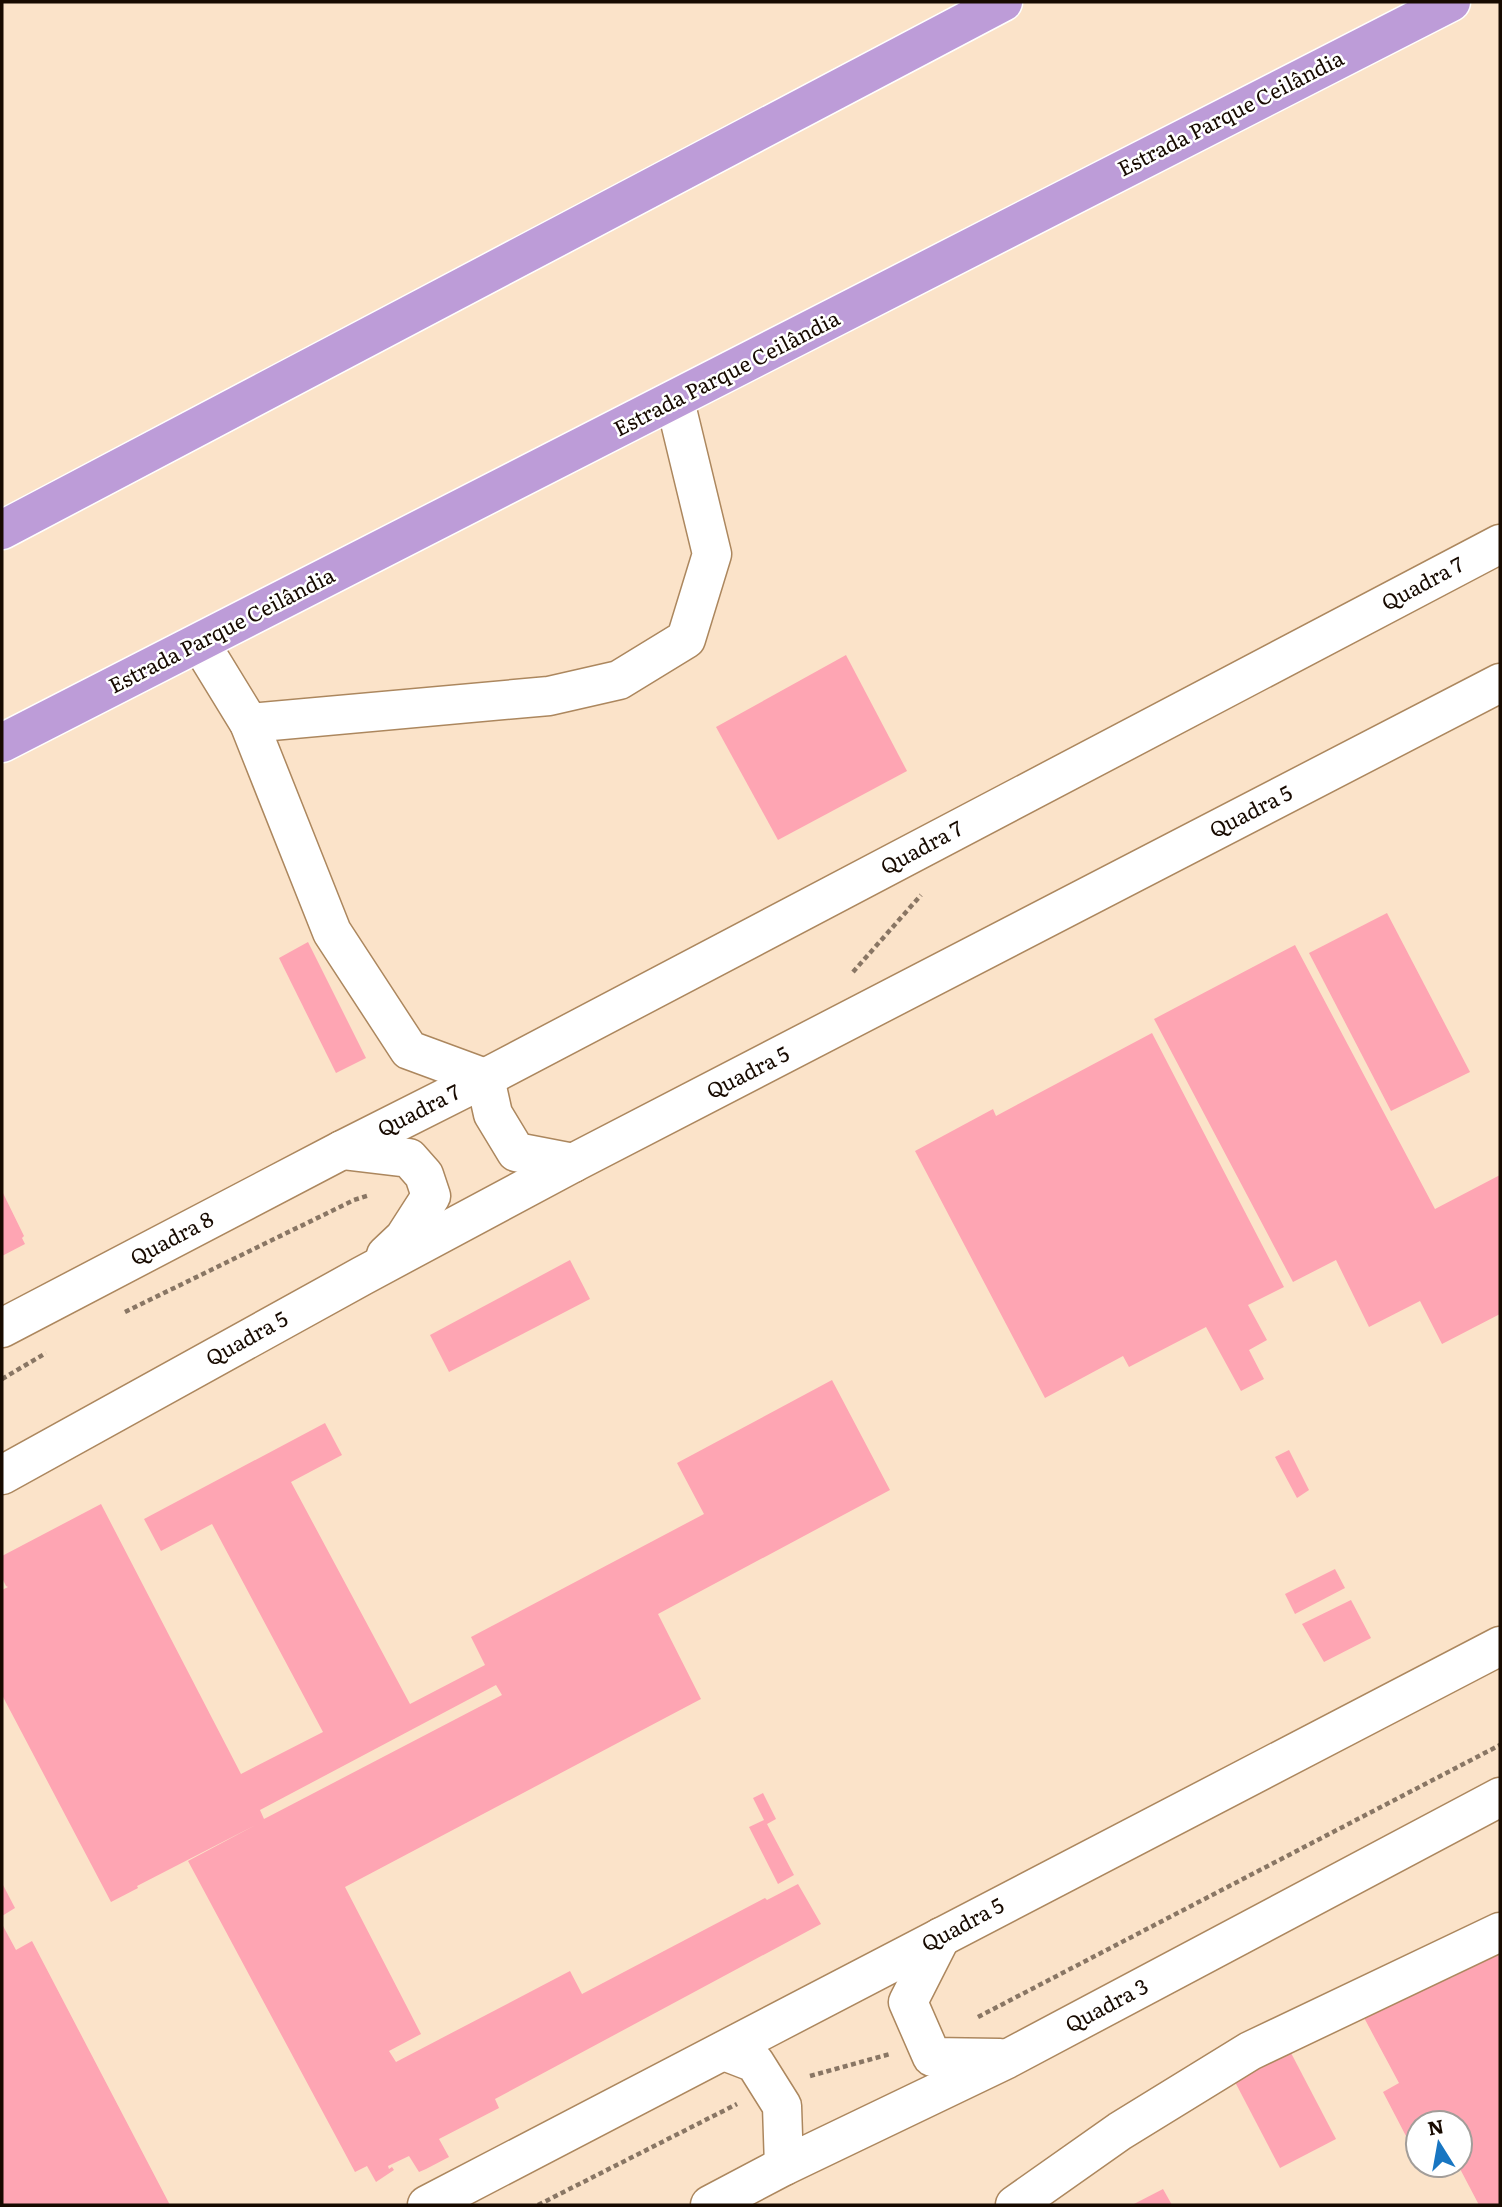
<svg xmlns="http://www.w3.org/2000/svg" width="1502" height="2207" font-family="Literata,serif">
<rect width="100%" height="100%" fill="#fbe3c9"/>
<g fill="#fea5b3" fill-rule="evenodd">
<polygon points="846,655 907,771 778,840 716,727"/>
<polygon points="1387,913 1470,1072 1391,1111 1309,953"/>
<polygon points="308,942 366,1058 336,1073 279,958"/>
<polygon points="1295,945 1435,1209 1500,1175 1500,1314 1442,1344 1420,1301 1369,1327 1336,1260 1293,1282 1154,1019"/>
<polygon points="1152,1033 1284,1287 1248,1305 1267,1340 1249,1350 1264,1379 1241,1391 1206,1327 1129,1367 1123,1356 1045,1398 915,1151 993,1109 996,1116"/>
<polygon points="2,1191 24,1236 22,1238 25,1244 2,1256"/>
<polygon points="570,1260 590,1299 449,1372 430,1335"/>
<path d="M832,1380l58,110 -232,124 43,85 -356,188 76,147 -32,17 7,11 174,-91 12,23 183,-96 2,2 31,-16 23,40 -326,175 4,9 -60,31 10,18 -23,12 -7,3 -10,-16 -21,10 1,3 3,-2 2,3 -18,12 -9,-16 -12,6 -167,-311 77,-41 -128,66 1,2 -27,14 -109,-207v-105l6,-3 -2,-1 -4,-8v-22l99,-52 140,270 82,-42 -111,-208 -51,27 -17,-32 181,-96 17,32 -51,27 119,222 75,-39 -14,-28 233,-123 -27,-51zM496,1685l6,10 -238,124 -4,-9z"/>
<polygon points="1289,1450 1309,1490 1297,1498 1275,1457"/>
<polygon points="1335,1569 1345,1588 1295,1614 1285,1594"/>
<polygon points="1351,1600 1371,1638 1324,1662 1302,1624"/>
<polygon points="763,1793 776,1819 767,1824 794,1875 778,1884 749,1827 764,1820 753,1798"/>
<polygon points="2,1883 15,1908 2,1916"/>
<polygon points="2,1924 16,1950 32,1941 170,2205 2,2205"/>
<polygon points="1500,1952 1500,2205 1479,2205 1458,2165 1460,2165 1460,2123 1418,2123 1418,2159 1383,2092 1399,2083 1354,1999 1439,1954 1451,1978"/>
<polygon points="1279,2030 1336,2139 1280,2168 1223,2059"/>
<polygon points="1163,2189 1172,2205 1132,2205"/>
</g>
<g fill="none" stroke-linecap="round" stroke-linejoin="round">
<g stroke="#ac875e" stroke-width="41">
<g id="minor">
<polyline points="200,643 249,723 332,932 409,1050 485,1078 493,1114 516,1152 573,1163"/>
<polyline points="249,723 549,696 619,680 686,639 712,554 675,401"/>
<polyline points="342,1150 409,1158 424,1175 431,1196 404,1238 386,1255"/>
<polyline points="2,1328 342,1150 485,1078 1500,544"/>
<polyline points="2,1475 362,1276 573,1163 1500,683"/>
<polyline points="941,1937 908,2002 932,2057 1000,2058"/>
<polyline points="724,2051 755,2063 782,2106 784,2166"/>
<polyline points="427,2205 1500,1646"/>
<polyline points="710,2205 784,2166 1007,2059 1500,1797"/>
<polyline points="1015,2205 1120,2131 1250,2051 1500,1932"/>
</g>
</g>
<g stroke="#fff" stroke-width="41">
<g id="highway">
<polyline points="2,530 1003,2"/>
<polyline points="2,743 1451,2"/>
</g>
</g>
<g stroke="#897664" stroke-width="4.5" stroke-dasharray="5 3.5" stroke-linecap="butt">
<polyline points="853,972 921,895"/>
<polyline points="125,1312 354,1200 370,1195"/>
<polyline points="2,1379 46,1353"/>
<polyline points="978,2017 1500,1745"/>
<polyline points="810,2076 890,2054"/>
<polyline points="538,2205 737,2104"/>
</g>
<use href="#minor" stroke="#fff" stroke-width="38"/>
<use href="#highway" stroke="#bd9cd8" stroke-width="38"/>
</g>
<g text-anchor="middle" stroke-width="5" stroke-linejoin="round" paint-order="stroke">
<g font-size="21" fill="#170a00" stroke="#fff">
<text transform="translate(1231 114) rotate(-27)" y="7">Estrada Parque Ceilândia</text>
<text transform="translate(727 374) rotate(-27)" y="7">Estrada Parque Ceilândia</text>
<text transform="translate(1423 584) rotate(-28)" y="7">Quadra 7</text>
<text transform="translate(222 631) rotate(-27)" y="7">Estrada Parque Ceilândia</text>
<text transform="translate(1251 812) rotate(-27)" y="7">Quadra 5</text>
<text transform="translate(922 848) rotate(-28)" y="7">Quadra 7</text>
<text transform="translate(748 1073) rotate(-27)" y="7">Quadra 5</text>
<text transform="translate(419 1111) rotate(-27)" y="7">Quadra 7</text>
<text transform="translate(172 1239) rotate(-28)" y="7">Quadra 8</text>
<text transform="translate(247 1339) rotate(-29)" y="7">Quadra 5</text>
<text transform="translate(963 1925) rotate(-28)" y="7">Quadra 5</text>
<text transform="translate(1107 2006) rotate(-28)" y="7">Quadra 3</text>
</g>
</g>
<rect width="1502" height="2207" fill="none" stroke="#170a00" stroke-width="7"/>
<g transform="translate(1439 2144) rotate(349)"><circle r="33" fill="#ffffff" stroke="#a29d99" stroke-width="2"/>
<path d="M0-5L12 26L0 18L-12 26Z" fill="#1876c2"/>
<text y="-10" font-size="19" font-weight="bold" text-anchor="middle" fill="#170a00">N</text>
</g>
</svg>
